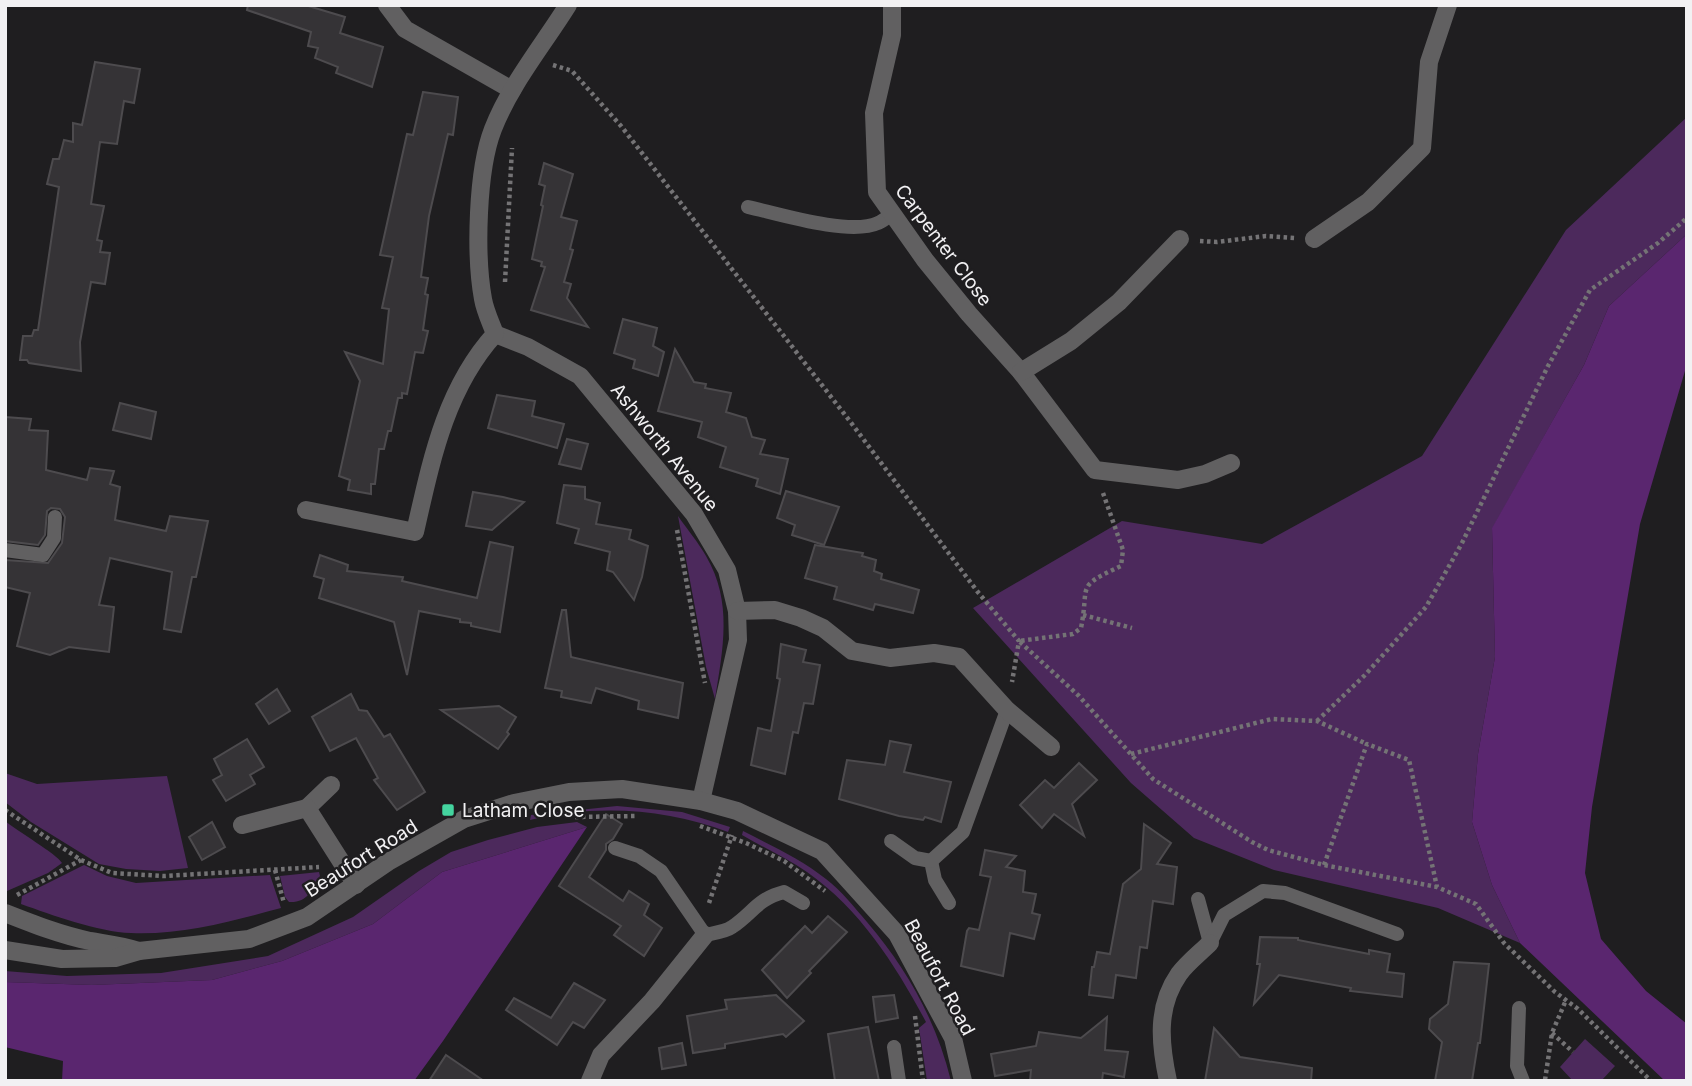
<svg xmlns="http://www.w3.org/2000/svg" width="1692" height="1086" font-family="Inter,sans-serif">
<rect width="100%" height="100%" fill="#1f1e20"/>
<g fill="#4c295c">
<polygon points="1687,117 1687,234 1609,306 1584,365 1492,529 1495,657 1478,754 1472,822 1492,885 1520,943 1438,908 1274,870 1194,838 1131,783 973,608 1122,521 1262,544 1422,456 1566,230"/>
<path d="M678,516c9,13 20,26 28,40 27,46 17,93 9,143l-9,-32z"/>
<polygon points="5,773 37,784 167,776 188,868 160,871 126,869 99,864 31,822 5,802"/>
<path d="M617,806l65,6 48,15 -2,5c-62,-24 -134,-28 -198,-12l1,-5z"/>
<path d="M5,821c12,10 52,33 57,42l-14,10 -41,18 -2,-1z"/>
<polygon points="577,822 587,827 442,872 373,924 282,961 212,980 92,985 5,982 5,971 67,976 161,973 268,956 353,917 419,871 451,852 488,840 537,827"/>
<path d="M743,831c29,15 58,28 83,48 16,12 28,28 41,43 40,47 69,98 84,159h-24l-8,-53 7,-6c-30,-56 -65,-112 -119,-150 -20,-14 -43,-24 -65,-37z"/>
<path d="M84,865l23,11 29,7 134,-8 11,33c-49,13 -98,27 -150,25 -33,-1 -79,-18 -110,-29l1,-8z"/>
<path d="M319,872l1,4c-7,14 -13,27 -31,26l-4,-5 -5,-21z"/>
<polygon points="1585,1039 1615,1066 1601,1081 1573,1081 1560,1067"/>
</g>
<g fill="#5a266f">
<polygon points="1687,234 1687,364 1640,524 1592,807 1585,873 1601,939 1646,991 1687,1024 1687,1081 1665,1081 1520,943 1492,885 1472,822 1478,754 1495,657 1492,528 1584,365 1609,306"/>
<polygon points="587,827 443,1041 414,1081 62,1081 63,1061 5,1047 5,982 92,985 212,980 282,961 373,924 442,872"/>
</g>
<g fill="#353336" stroke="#4d4b4e" stroke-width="2">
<polygon points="248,5 305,5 345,17 340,33 383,47 372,87 336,73 338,67 315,58 318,48 308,46 311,32 247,10"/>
<polygon points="95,62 140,69 134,103 124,101 117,144 100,142 91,204 104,206 97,240 102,241 100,252 110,253 105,284 91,282 80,342 81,371 29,363 27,360 20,360 23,336 32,336 34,330 38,330 59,187 47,184 53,159 59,159 64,140 73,142 73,123 82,125"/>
<polygon points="423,92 458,97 453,135 448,134 429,216 421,277 428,278 425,294 428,295 423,330 428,331 423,353 415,352 407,394 402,393 402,398 398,398 391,431 388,431 384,449 379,449 375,484 371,484 371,494 348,490 350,480 339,476 360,381 345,352 383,364 389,309 382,308 393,257 380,255 407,134 413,135"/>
<polygon points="544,163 573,174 561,217 577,221 570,249 573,250 564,282 571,284 567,298 588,327 531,310 545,267 541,266 542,262 532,259 543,206 541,205 545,186 539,184"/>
<polygon points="623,319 657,328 653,346 664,352 658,376 633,368 635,360 614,353"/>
<polygon points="675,349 694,382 706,384 705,388 731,393 726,412 746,418 752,437 765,440 760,454 788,459 780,494 756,486 758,479 720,467 726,447 698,437 702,422 658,411"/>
<polygon points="497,395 535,401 532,416 564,424 557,448 488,428"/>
<polygon points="120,403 156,412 151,439 113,430"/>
<polygon points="5,417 31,419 29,430 48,431 46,470 87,480 90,468 114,471 110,484 120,487 115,520 166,531 170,516 208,521 196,577 192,577 181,632 164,629 172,572 110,558 99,605 114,607 109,652 69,647 50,655 17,646 30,593 5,587 5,560 48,563 62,543 65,517 60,509 51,508 47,511 45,535 38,545 5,541"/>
<polygon points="567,439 588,444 581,469 559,464"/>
<polygon points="564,485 585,487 585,499 600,503 596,524 631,530 629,539 648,546 642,577 634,600 613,572 607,570 610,552 575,543 579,529 557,523"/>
<polygon points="786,491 839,507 824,545 792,535 795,525 777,518"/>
<polygon points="473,492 503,497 524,502 492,530 466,526"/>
<polygon points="490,542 513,547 500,632 471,626 471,623 460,622 460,619 419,611 407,675 394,622 319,598 324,579 314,576 320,555 348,565 347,571 403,577 402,581 477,598"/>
<polygon points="815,545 863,553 862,556 876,560 874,571 882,574 881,579 919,590 913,613 875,604 873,610 834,599 837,587 805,578"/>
<polygon points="562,610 566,610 571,657 683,683 678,718 638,709 639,701 596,688 591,703 561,697 562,691 545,688"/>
<polygon points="781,644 806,650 803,662 820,665 813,704 804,703 798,733 793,732 785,774 751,765 758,728 771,731 780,679 777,678"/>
<polygon points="277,689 290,711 269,724 256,704"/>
<polygon points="351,694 359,710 367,711 384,737 390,734 425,792 397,810 374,780 378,778 356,738 330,751 312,717"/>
<polygon points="499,706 516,717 507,732 509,734 498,749 441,710"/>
<polygon points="247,739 264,767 250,775 255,784 226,801 213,780 222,775 214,759"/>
<polygon points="890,741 911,745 904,772 951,782 941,822 925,817 923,820 899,816 839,799 847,760 885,765"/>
<polygon points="1079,763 1097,780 1072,804 1084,836 1054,814 1042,828 1020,805 1045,780 1054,788"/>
<polygon points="606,814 622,824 613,839 606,844 606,850 589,877 623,901 629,891 649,904 644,915 662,928 644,956 614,935 621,926 559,886"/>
<polygon points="212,822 225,847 202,860 189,837"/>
<polygon points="1144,824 1171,843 1157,864 1177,867 1173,904 1153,901 1147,948 1140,947 1136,978 1116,975 1113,998 1089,995 1092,967 1094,967 1097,952 1110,954 1123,884 1141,869"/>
<polygon points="985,850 1016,856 1006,867 1025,871 1023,892 1036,894 1032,913 1040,915 1034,939 1010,933 1003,976 961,966 967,931 969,928 979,930 991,877 980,875"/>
<polygon points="828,916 847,932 809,971 811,973 787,998 762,970 805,926 812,933"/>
<polygon points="1260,937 1298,938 1298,940 1369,954 1369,950 1390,954 1387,972 1404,974 1402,997 1350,991 1351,988 1279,975 1254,1004 1260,964 1257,964"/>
<polygon points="1454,962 1489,964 1480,1043 1478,1043 1472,1081 1435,1081 1442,1042 1429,1029 1430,1019 1448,1004"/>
<polygon points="574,983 605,1000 584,1028 573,1022 557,1045 506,1010 514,998 551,1018"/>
<polygon points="776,995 804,1021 786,1037 783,1034 725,1044 725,1048 693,1053 687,1016 727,1009 725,1000"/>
<polygon points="894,995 898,1018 876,1022 873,997"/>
<polygon points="1107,1017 1105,1050 1128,1052 1124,1077 1103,1073 1102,1081 1030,1081 1031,1070 995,1076 991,1054 1036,1046 1039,1032 1081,1038"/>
<polygon points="868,1027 879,1081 835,1081 828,1034"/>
<polygon points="1214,1028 1240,1057 1312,1068 1311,1081 1205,1081"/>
<polygon points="682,1043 686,1065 662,1069 659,1048"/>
<polygon points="446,1055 484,1081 429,1081"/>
</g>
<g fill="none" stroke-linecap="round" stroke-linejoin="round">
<g stroke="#747375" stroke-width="4.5" stroke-dasharray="3.5 3.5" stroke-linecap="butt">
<polyline points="553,65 572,71 621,126 849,420 977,591 1019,641 1012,682"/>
<polyline points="1200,241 1217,242 1266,236 1295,238"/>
<polyline points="505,282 512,148"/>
<path d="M1103,493l20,57 -2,16c-47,22 -31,17 -40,62l-8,6 -54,7 60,55 74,83 99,63 16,8 56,15 113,22 39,17 28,39 51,49 23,17 73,72"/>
<polyline points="677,530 705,683"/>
<polyline points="1083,615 1132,628"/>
<polyline points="1317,721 1365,675 1426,607 1462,543 1548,366 1590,290 1658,243 1687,218"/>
<polyline points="1131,754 1272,719 1317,721 1367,744"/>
<polyline points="5,810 81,860 112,873 164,876 319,867"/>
<polyline points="575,817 636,816"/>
<polyline points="700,826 746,843 784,861 825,891"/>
<polyline points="1324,865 1367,744 1409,760 1437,887"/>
<polyline points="275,870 284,903"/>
<polyline points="17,895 81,860"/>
<polyline points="709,903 732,835"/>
<polyline points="915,1016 923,1081"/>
<polyline points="1552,1033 1573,1052"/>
<polyline points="1545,1080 1552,1033 1566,1000"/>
</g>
<g stroke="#616061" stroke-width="14">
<path d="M748,207c31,7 102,29 130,16 5,-2 9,-6 14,-9"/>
<polyline points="5,550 43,555 54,538 55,517"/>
<polyline points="891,841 915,858 931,861 935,880 949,903"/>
<path d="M615,848l24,8 22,15 44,64c8,-2 20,-3 27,-8 21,-14 25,-28 52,-35l19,11"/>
<polyline points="931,861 963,832 1007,710"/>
<polyline points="1198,899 1210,943"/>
<polyline points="1210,943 1224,915 1263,891 1285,893 1397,934"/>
<polyline points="1519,1008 1517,1066 1523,1081"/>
<polyline points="894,1047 899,1081"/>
</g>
<g stroke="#616061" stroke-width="18">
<polyline points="387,5 405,29 512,90"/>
<polyline points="892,5 892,35 874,113 877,192 925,260 969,314 1021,372 1095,470 1178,480 1205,474 1231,463"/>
<polyline points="1314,239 1368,202 1422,148 1429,62 1448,5"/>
<polyline points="495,334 528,347 580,376 694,514 727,570 737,611 738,640 701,801"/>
<polyline points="1021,372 1071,341 1119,302 1180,239"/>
<path d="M306,510l109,22c16,-70 30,-143 80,-198 -4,-11 -10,-23 -12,-35 -8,-44 -6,-129 10,-170 17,-44 50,-84 75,-124"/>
<polyline points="737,611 775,610 801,618 823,628 852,651 890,658 934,653 959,657 1007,710 1051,747"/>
<polyline points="307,808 331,785"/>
<polyline points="242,825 307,808 356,885"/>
<polyline points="590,1081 601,1055 652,1001 705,935"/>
<path d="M1168,1081c-8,-37 -12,-74 11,-107 8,-11 21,-21 31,-31"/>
</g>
<g stroke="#616061" stroke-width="18">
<path d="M5,913c28,11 56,22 85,28 18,3 31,4 49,10"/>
<polyline points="5,950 62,959 115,958 139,951 249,939 307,917 388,862 464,819 514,803 569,792 622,789 701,801 737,811 822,851 897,934 953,1038 963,1081"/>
</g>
</g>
<rect fill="#44d49f" stroke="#1f1e20" stroke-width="2.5" x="441" y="803" width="14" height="14" rx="3.5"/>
<g text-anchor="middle" stroke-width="5" stroke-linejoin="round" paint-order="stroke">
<g font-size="19" fill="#f2f1f3" stroke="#1f1e20">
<text transform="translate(944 245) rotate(53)" y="7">Carpenter Close</text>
<text transform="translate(665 447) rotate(51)" y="7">Ashworth Avenue</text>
<text transform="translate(361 858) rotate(-32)" y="7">Beaufort Road</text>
<text transform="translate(940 977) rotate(62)" y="7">Beaufort Road</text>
</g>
<g font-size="19" fill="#f2f1f3" stroke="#1f1e20" text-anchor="start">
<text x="462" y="817">Latham Close</text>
</g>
</g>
<rect width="1692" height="1086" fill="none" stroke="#f2f1f3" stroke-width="14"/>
</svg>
